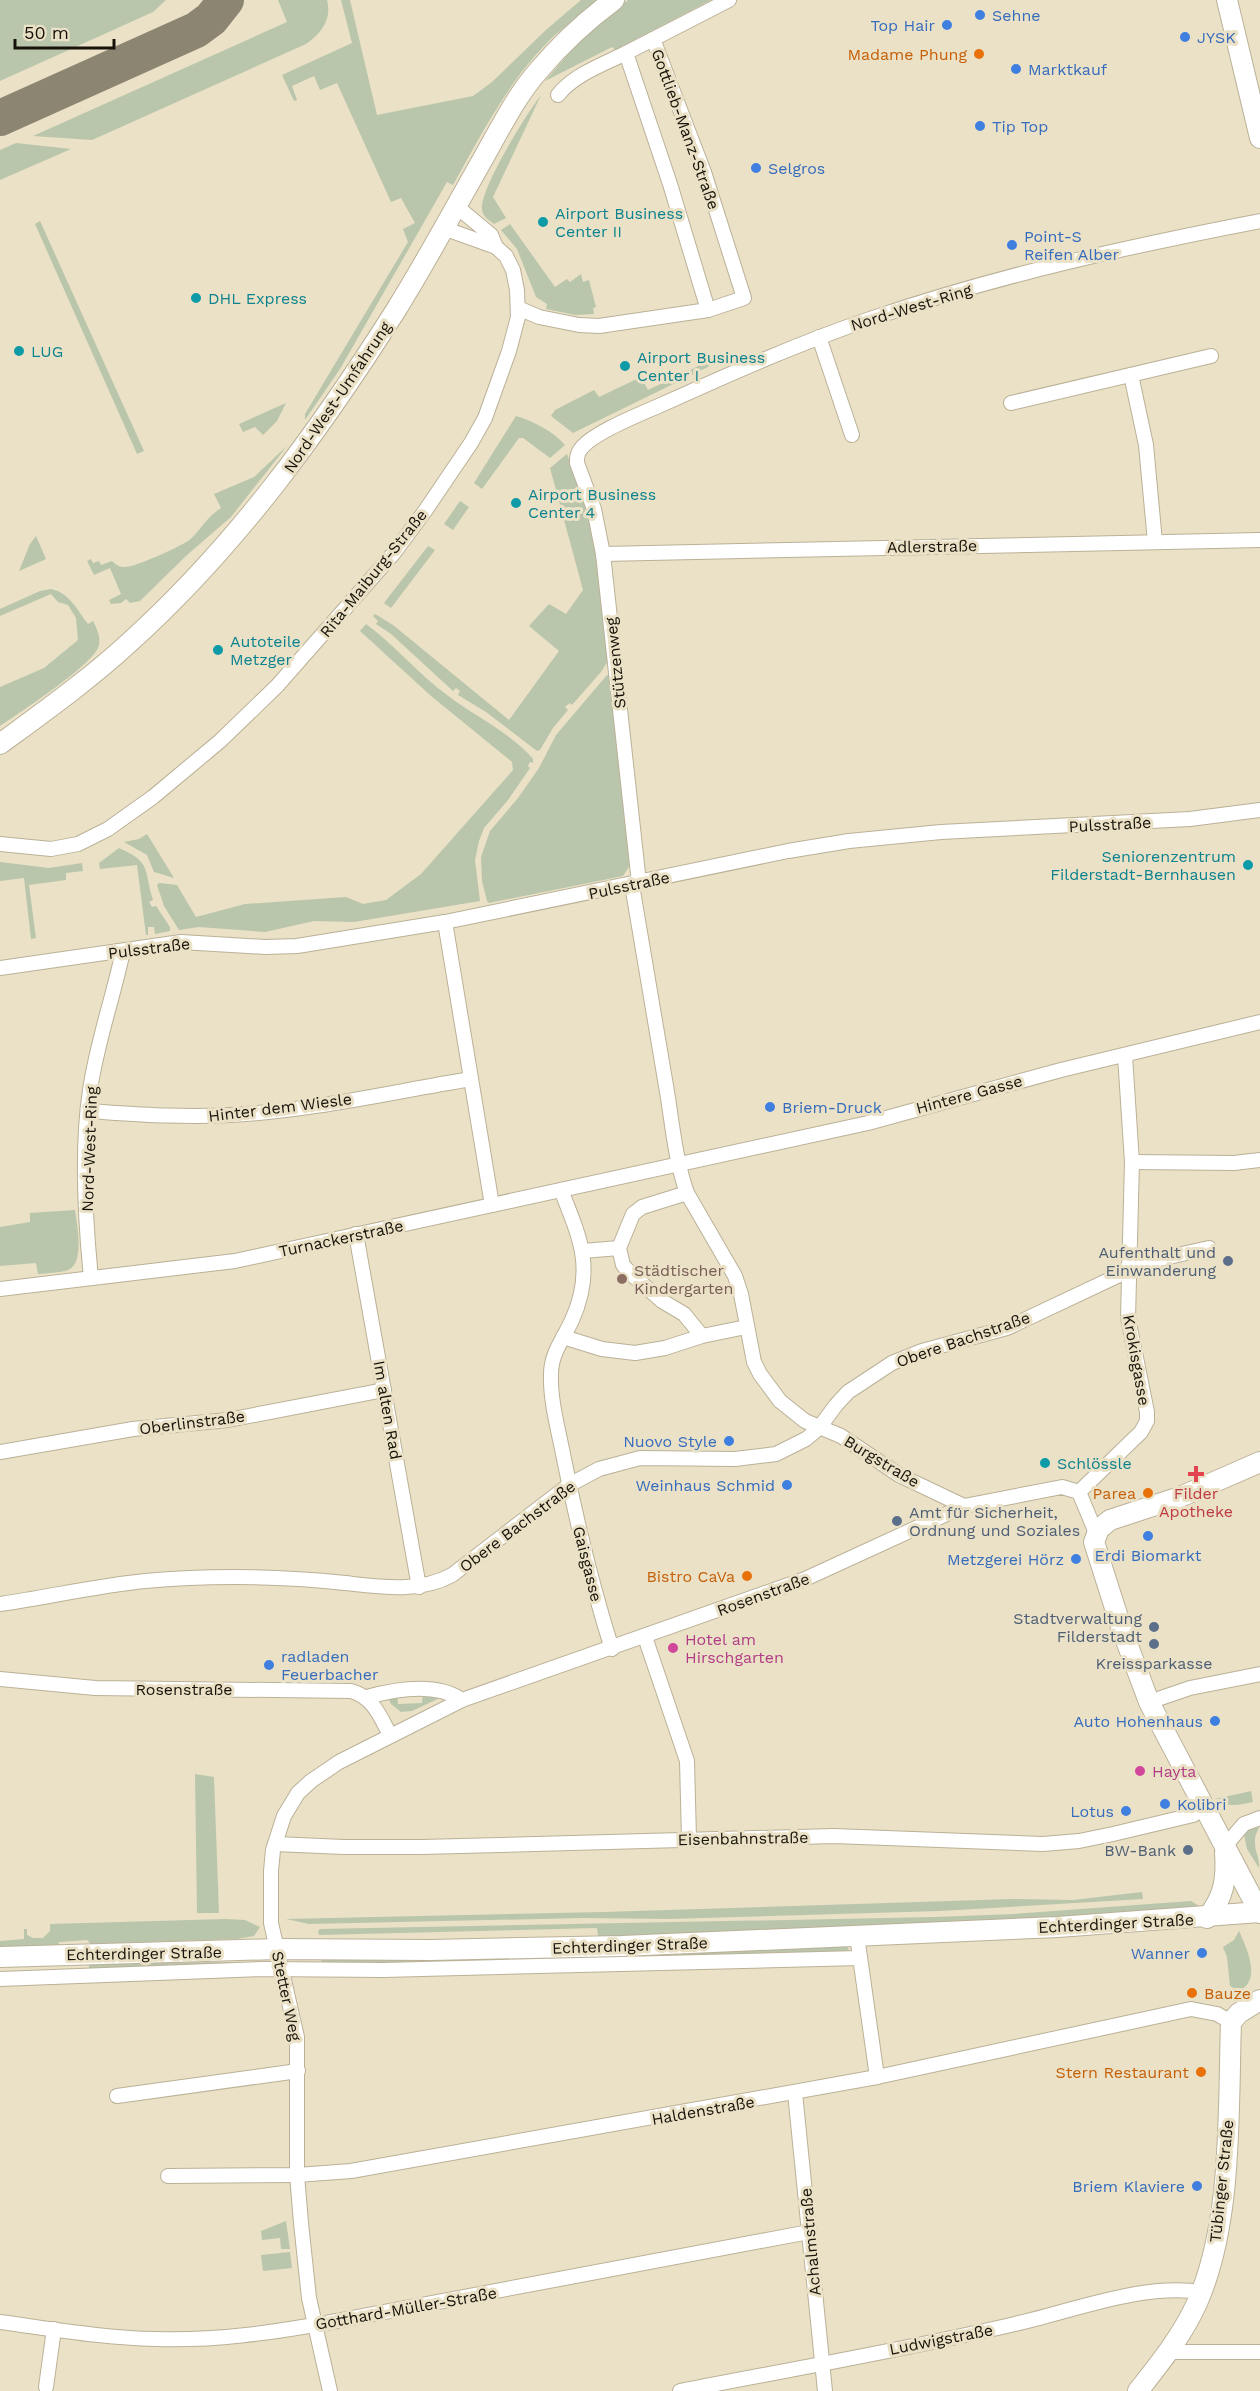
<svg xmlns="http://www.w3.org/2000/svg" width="1260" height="2391" font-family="'Work Sans',sans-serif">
<rect width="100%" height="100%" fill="#eae1c6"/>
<g fill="#b9c6ac">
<polygon points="0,0 166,0 153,12 0,81"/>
<path d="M278,0h49c5,19 -5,33 -21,44l-214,96 -59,-4 254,-114z"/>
<path d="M341,0h9l27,115 96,-19 19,-14 55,-53 34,-29h18c-15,12 -30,23 -44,35 -44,41 -73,98 -102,150l-6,-3 -107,187 -35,51v-6l103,-172 -5,-13 12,-6 -14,-25 -10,4 -54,-119 -17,7 -6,-14 -22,10 5,14 -3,1 -12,-26 70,-32z"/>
<polygon points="628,0 711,0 615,50 612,47 545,81 589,30"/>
<path d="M541,95l-48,102 13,21 -12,6c-5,-4 -11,-7 -12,-14 -3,-20 45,-97 59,-115z"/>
<polygon points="16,143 71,149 0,180 0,150"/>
<polygon points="40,221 144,451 137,454 35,224"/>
<polygon points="510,224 555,287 567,279 570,282 581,274 583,282 589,280 596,307 593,308 594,314 575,315 546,309 547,304 536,297 517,249 501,230"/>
<polygon points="707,362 710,366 573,433 551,416 555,410 594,390 599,397 641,377 648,390"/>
<polygon points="286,403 277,421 263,435 255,427 243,432 239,424"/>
<path d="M516,416c17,5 37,15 49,29l-15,13 -27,-20h-4l-37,51 -8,-6z"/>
<path d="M287,446l-56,71 -44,38 -47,46 -10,2 -4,-4 -5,4 -10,1 -2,-4 12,-6 -11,-26 -16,7 -7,-14 4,-2 2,4 6,-2 2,4 11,-4c3,3 7,6 12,6 10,1 55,-20 64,-26 14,-11 16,-22 33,-33l-7,-14 40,-17z"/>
<path d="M567,454c6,16 14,31 19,47 15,51 17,107 22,160l-7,11 -29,33 -2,-2 -5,4 3,3 -15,18 -13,22 -3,1 -51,-39 -28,-17 2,-4 -4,-3 -3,3 -62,-57 -15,-10 2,-3 -5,-5 2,-2 18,11 116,95 50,-69 -30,-25 20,-22 17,10 17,-24 -33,-122z"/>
<polygon points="460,501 469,507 453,530 444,524"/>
<polygon points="36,536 46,559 19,571 30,544"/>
<polygon points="428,546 435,550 391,608 384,603"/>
<path d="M51,589c19,4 26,21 37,35l5,-3c4,8 9,18 5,27 -11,21 -76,63 -98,78v-39l44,-19 34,-28 -2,-22 -8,-13 -10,-3 -7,-8 -51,22v-7l40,-18z"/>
<path d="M366,624c29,21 52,50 81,71 27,21 63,37 86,64v4l-3,-1 -2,4 2,2 -22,32 -24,28 -5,13 -4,19 5,41 -126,21 -40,-1 -49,11 -66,-5 -20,3 -15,-24 -7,-21 2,-2 18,2 19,32 49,-13 101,-7 17,7 23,-4 35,-26 92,-104 -1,-8 -81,-66 -71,-65z"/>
<polygon points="607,675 610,675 630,865 623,876 489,903 487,901 482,881 481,857 490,831 518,798 539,768 556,735"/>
<polygon points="147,834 174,878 154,872 147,855 124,842 139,839"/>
<path d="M119,848c34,15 24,22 34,52l-4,2 3,5 4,-1 14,21v4l-15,3 -1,-7h-6v8h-2l-9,-70 -37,4 -1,-6z"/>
<polygon points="0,862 49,868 82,863 83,871 66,873 66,880 29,885 36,938 31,939 24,878 0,881"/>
<path d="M75,1210c2,15 10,53 -7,60 -8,3 -21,3 -30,4l-2,-11 -36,3v-39l30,-5v-9z"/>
<polygon points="397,1693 398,1704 422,1703 423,1693 444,1696 412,1711 401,1712 391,1704 387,1696"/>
<polygon points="195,1774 214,1777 219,1913 197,1913"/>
<path d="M1251,1791l2,11c-14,3 -25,6 -38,-3z"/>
<path d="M1260,1823c-1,8 -6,11 -5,20 0,9 5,16 4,25l-12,-19 -3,-15 4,-5z"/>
<polygon points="1142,1892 1143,1899 940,1911 669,1919 583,1918 309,1924 286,1919 604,1912 1012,1899 1073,1900"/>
<polygon points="1191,1901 1199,1906 1125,1915 639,1936 598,1936 597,1928 319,1935 318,1931 320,1929 935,1917 1014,1914"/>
<polygon points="225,1919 245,1920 260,1927 254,1936 236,1939 91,1944 87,1940 59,1942 58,1946 0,1947 0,1941 24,1939 24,1929 27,1929 27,1935 33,1938 43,1938 50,1931 50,1924"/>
<path d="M1239,1931c11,24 21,50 0,60l-9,-5 -3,-29 -4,-10 11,-7z"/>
<polygon points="846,1945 849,1950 844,1951 322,1964 321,1959"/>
<polygon points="232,1962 230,1965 89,1972 89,1963"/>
<polygon points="286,2221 290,2249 281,2249 280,2238 262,2240 261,2231"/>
<polygon points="290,2252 292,2268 263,2271 261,2255"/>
</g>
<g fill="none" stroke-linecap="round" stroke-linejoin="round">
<polyline stroke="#8c8572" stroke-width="36" points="0,118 196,30 211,19 226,0"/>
<g stroke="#bbb198" stroke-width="16">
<g id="minor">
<path d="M558,95c15,-20 46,-31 68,-42"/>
<polyline points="443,228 496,247"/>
<polyline points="518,308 539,317 579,325 599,326 708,310 744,298 704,172 653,39"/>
<polyline points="708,310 670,184 626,53 729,0"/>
<polyline points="819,337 852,435"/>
<polyline points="1131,375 1146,445 1155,542"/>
<polyline points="1011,403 1211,356"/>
<polyline points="603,554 1260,540"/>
<polyline points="0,844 51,849 78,844 108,829 153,797 220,741 277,686 393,554 425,511 471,443 485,418 509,351 518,317 517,290 513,270 506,256 496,247 491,235 456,206"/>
<path d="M639,883l-36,-329 -9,-45 -17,-46c0,-5 0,-9 3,-13 11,-17 63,-37 83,-46 69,-31 138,-62 210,-86 126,-43 257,-72 387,-97"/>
<path d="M632,885c11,65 22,130 33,195 7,38 9,76 22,113l48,83 6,18 13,68 6,12 20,27 25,20 36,15 58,39 65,31"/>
<polyline points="445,922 492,1205"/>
<polyline points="0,968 181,942 265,947 297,946 445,922 788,851 849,841 941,832 1190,819 1260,810"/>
<path d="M88,1111c47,3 94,7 142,4 81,-4 161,-23 241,-36"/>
<polyline points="1132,1162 1234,1163 1260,1160"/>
<path d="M561,1190c19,48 34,79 11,130 -8,18 -21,33 -21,54 -1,28 8,58 13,85 13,64 28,127 48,190"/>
<polyline points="687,1193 642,1207 633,1214 619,1248 623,1265 630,1273 662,1301 684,1314 702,1336"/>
<polyline points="356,1234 419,1587"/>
<polyline points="583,1251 619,1248"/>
<polyline points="1128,1266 1209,1248"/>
<path d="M91,1278c-6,-60 -10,-129 -1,-188 7,-48 23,-92 33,-139"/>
<polyline points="0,1289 235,1261 868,1123 1061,1070 1260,1022"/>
<polyline points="563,1337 602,1349 635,1353 665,1348 702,1336 746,1327"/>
<polyline points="0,1452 133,1429 228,1420 384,1390"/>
<polyline points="1079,1492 1141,1432 1147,1421 1147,1412 1128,1318 1132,1162 1125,1056"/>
<path d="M0,1604c48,-7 96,-18 145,-23 67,-6 133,-5 200,2 36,4 74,10 107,-8l117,-90 30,-16 41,-11 95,1 41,-5 30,-15 13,-11 17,-23 12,-13 44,-29 30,-12 85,-23 121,-57"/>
<polyline points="645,1637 687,1761 689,1839"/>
<path d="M0,1679l95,9 256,3c22,6 29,25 39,44"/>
<path d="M367,1697c29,-8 69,-15 95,3"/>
<polyline points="1149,1702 1190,1688 1260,1674"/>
<polyline points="275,1844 344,1847 422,1847 834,1836 1043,1844 1079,1841 1113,1834 1193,1815 1205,1808"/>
<polyline points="1225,1846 1244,1824 1260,1818"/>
<polyline points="857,1936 877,2077"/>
<polyline points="0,1979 262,1969 383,1970 860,1958"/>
<polyline points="795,2093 825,2391"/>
<polyline points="117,2096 298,2071"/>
<polyline points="168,2176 297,2175 351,2171 877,2077 1191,2009 1217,2014 1231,2022"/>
<path d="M0,2322c52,7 104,16 156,17 57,2 114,-6 170,-16l483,-91"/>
<polyline points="1169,2352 1260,2352"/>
<polyline points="46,2387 54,2329"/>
<polyline points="330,2391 309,2298 301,2223 297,2175 297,2037 271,1923 271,1871 273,1850 284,1816 298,1793 311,1781 339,1762 462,1700 805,1579 964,1506 1062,1487 1079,1492 1096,1533"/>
<path d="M680,2391c112,-22 224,-41 335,-67 58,-13 127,-41 186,-32"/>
</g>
</g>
<g stroke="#bbb198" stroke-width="22">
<g id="secondary">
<polyline points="1227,0 1260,138"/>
<path d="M0,744c45,-33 90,-65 131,-103 106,-96 189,-211 265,-331 31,-50 59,-102 88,-153 17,-30 32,-61 55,-87 22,-26 48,-50 75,-70"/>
<polyline points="1260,1462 1180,1497 1110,1520 1099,1529 1094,1542 1122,1630 1149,1702 1260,1913"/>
<path d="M1207,1918c17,-21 20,-39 18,-66"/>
<polyline points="0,1957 277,1949 430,1950 622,1946 1058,1927 1260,1912"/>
<path d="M1138,2391c22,-28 44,-55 59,-88 36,-81 31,-193 34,-281l8,-9 21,-13"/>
</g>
</g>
<use href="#minor" stroke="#fff" stroke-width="14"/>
<use href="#secondary" stroke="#fff" stroke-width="20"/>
</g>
<g fill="#3f7fe0" stroke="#eae1c6" stroke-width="2">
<circle cx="980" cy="15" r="6"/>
<circle cx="947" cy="25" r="6"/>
<circle cx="1185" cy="37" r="6"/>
<circle cx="1016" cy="69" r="6"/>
<circle cx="980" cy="126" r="6"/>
<circle cx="756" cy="168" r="6"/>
<circle cx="1012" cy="245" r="6"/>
<circle cx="770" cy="1107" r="6"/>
<circle cx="729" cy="1441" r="6"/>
<circle cx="787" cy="1485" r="6"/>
<circle cx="1148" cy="1536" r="6"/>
<circle cx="1076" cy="1559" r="6"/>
<circle cx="269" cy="1665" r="6"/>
<circle cx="1215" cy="1721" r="6"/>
<circle cx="1165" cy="1804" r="6"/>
<circle cx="1126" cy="1811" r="6"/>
<circle cx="1202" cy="1953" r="6"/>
<circle cx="1197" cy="2186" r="6"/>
</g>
<g fill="#e8710a" stroke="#eae1c6" stroke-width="2">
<circle cx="979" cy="54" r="6"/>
<circle cx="1148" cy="1493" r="6"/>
<circle cx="747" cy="1576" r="6"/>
<circle cx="1192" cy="1993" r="6"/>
<circle cx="1201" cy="2072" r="6"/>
</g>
<g fill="#0f9aa8" stroke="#eae1c6" stroke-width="2">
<circle cx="543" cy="222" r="6"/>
<circle cx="196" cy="298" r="6"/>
<circle cx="19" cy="351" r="6"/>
<circle cx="625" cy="366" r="6"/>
<circle cx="516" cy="503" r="6"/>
<circle cx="218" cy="650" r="6"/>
<circle cx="1248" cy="865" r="6"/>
<circle cx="1045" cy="1463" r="6"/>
</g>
<g fill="#5c6f8a" stroke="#eae1c6" stroke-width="2">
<circle cx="1228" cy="1261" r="6"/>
<circle cx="897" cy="1521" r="6"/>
<circle cx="1154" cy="1627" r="6"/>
<circle cx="1154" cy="1644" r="6"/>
<circle cx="1188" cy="1850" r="6"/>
</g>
<circle fill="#8d6e63" stroke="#eae1c6" stroke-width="2" cx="622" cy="1279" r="6"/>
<path fill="#e0444e" stroke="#eae1c6" stroke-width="2" d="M1193 1465h6v6h6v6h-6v6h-6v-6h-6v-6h6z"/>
<g fill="#d1479c" stroke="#eae1c6" stroke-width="2">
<circle cx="673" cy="1648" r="6"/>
<circle cx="1140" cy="1771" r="6"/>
</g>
<g text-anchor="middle" stroke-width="6" stroke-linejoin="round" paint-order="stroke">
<g font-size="16" fill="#366cbe" stroke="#eae1c6" text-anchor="start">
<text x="992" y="21">Sehne</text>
<text x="935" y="31" text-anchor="end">Top Hair</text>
<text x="1197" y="43">JYSK</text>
<text x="1028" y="75">Marktkauf</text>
<text x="992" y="132">Tip Top</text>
<text x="768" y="174">Selgros</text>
<text x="1024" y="242">Point-S<tspan x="1024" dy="18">Reifen Alber</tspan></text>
<text x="782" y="1113">Briem-Druck</text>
<text x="717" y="1447" text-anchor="end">Nuovo Style</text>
<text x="775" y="1491" text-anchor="end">Weinhaus Schmid</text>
<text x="1148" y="1561" text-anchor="middle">Erdi Biomarkt</text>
<text x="1064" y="1565" text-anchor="end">Metzgerei Hörz</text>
<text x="281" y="1662">radladen<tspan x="281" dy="18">Feuerbacher</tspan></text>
<text x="1203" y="1727" text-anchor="end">Auto Hohenhaus</text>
<text x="1177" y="1810">Kolibri</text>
<text x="1114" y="1817" text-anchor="end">Lotus</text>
<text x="1190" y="1959" text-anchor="end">Wanner</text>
<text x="1185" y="2192" text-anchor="end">Briem Klaviere</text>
</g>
<g font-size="16" fill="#c56008" stroke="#eae1c6" text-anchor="end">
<text x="967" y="60">Madame Phung</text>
<text x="1136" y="1499">Parea</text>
<text x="735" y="1582">Bistro CaVa</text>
<text x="1204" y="1999" text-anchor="start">Bauze</text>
<text x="1189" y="2078">Stern Restaurant</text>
</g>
<g font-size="16" fill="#17130a" stroke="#eae1c6">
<text transform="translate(686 129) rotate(70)" y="6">Gottlieb-Manz-Straße</text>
<text transform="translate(911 307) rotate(-17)" y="6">Nord-West-Ring</text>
<text transform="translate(337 397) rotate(-56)" y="6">Nord-West-Umfahrung</text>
<text transform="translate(932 546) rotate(-1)" y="6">Adlerstraße</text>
<text transform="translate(373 573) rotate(-51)" y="6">Rita-Maiburg-Straße</text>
<text transform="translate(615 663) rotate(-96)" y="6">Stützenweg</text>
<text transform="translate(1110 824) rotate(-3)" y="6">Pulsstraße</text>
<text transform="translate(629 885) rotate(-12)" y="6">Pulsstraße</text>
<text transform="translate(149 948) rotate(-7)" y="6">Pulsstraße</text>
<text transform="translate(969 1094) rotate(-15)" y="6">Hintere Gasse</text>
<text transform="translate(280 1107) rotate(-7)" y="6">Hinter dem Wiesle</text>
<text transform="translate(89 1149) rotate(-88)" y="6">Nord-West-Ring</text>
<text transform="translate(341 1238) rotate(-12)" y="6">Turnackerstraße</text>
<text transform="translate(963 1339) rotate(-19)" y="6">Obere Bachstraße</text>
<text transform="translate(1137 1360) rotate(80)" y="6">Krokisgasse</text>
<text transform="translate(388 1410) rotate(80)" y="6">Im alten Rad</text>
<text transform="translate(192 1422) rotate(-7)" y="6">Oberlinstraße</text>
<text transform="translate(882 1461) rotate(31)" y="6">Burgstraße</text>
<text transform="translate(517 1526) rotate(-37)" y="6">Obere Bachstraße</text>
<text transform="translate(588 1564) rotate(76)" y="6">Gaisgasse</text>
<text transform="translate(763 1594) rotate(-20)" y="6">Rosenstraße</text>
<text x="184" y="1695">Rosenstraße</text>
<text transform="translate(743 1838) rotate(-1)" y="6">Eisenbahnstraße</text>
<text transform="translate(1116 1923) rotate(-3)" y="6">Echterdinger Straße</text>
<text transform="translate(630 1945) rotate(-2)" y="6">Echterdinger Straße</text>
<text transform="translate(144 1953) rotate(-1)" y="6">Echterdinger Straße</text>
<text transform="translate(287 1996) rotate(78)" y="6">Stetter Weg</text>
<text transform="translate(703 2110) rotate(-10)" y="6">Haldenstraße</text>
<text transform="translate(1221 2181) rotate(-84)" y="6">Tübinger Straße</text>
<text transform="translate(810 2242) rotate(-95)" y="6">Achalmstraße</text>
<text transform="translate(406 2308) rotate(-10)" y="6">Gotthard-Müller-Straße</text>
<text transform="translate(941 2339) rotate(-11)" y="6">Ludwigstraße</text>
</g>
<g font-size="16" fill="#0d838f" stroke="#eae1c6" text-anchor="start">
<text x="555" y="219">Airport Business<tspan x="555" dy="18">Center II</tspan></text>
<text x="208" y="304">DHL Express</text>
<text x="31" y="357">LUG</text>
<text x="637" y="363">Airport Business<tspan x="637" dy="18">Center I</tspan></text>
<text x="528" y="500">Airport Business<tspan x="528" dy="18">Center 4</tspan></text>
<text x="230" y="647">Autoteile<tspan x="230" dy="18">Metzger</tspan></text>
<text x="1236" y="862" text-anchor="end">Seniorenzentrum<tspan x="1236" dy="18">Filderstadt-Bernhausen</tspan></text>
<text x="1057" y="1469">Schlössle</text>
</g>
<g font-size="16" fill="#4e5e75" stroke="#eae1c6" text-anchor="end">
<text x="1216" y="1258">Aufenthalt und<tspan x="1216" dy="18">Einwanderung</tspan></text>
<text x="909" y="1518" text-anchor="start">Amt für Sicherheit,<tspan x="909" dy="18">Ordnung und Soziales</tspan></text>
<text x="1142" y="1624">Stadtverwaltung<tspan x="1142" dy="18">Filderstadt</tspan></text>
<text x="1154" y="1669" text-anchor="middle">Kreissparkasse</text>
<text x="1176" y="1856">BW-Bank</text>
</g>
<g font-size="16" fill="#785e54" stroke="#eae1c6" text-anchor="start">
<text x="634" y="1276">Städtischer<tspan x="634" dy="18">Kindergarten</tspan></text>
</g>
<g font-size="16" fill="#be3a42" stroke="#eae1c6">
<text x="1196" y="1499">Filder<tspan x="1196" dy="18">Apotheke</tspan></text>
</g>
<g font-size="16" fill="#b23c85" stroke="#eae1c6" text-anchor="start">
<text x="685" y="1645">Hotel am<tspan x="685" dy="18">Hirschgarten</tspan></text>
<text x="1152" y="1777">Hayta</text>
</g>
</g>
<path d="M15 39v9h99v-9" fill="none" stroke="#17130a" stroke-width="3"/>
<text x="24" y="39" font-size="18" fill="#17130a" stroke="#eae1c6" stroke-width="4.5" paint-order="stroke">50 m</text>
</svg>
